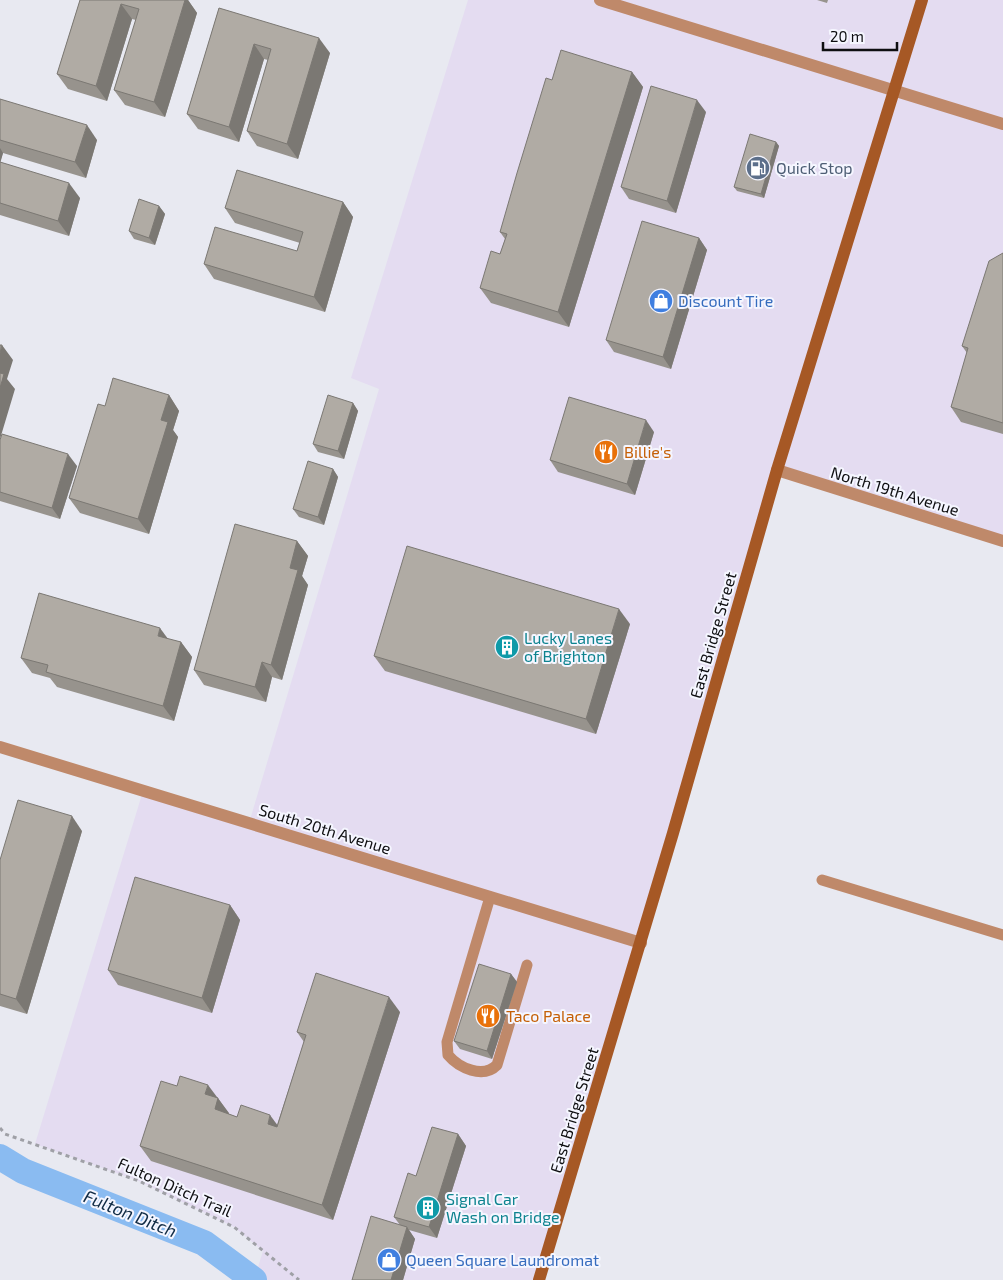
<svg xmlns="http://www.w3.org/2000/svg" width="1003" height="1280" font-family="'Exo 2',sans-serif">
<rect width="100%" height="100%" fill="#e8e9f1"/>
<polygon fill="#e4dcf1" points="468,0 1003,0 1003,541 777,471 539,1280 254,1280 263,1251 234,1227 139,1181 35,1144 143,791 249,823 379,389 351,378"/>
<g fill="none" stroke-linecap="round" stroke-linejoin="round">
<polyline stroke="#8abbf1" stroke-width="26" points="0,1157 23,1171 204,1243 254,1280"/>
<polyline stroke="#9fa0a6" stroke-width="3" stroke-dasharray="4 4" stroke-linecap="butt" points="0,1128 5,1134 139,1181 234,1227 299,1280"/>
<g stroke="#bf896a" stroke-width="11">
<polyline points="822,880 1003,935"/>
<path d="M490,897l-43,145 1,13c11,13 35,24 49,10l30,-100"/>
</g>
<g stroke="#bf896a" stroke-width="12">
<polyline points="600,0 1003,124"/>
<polyline points="777,470 1003,541"/>
<polyline points="0,747 641,943"/>
</g>
<polyline stroke="#a65825" stroke-width="12" points="539,1280 673,833 777,470 922,0"/>
</g>
<g fill="#97938d">
<polygon points="80,0 188,0 197,13 165,117 125,105 114,90 136,20 132,19 107,101 68,89 57,74"/>
<polygon points="817,0 828,0 827,3"/>
<polygon points="219,8 330,53 298,159 257,146 247,131 268,60 264,59 239,142 198,129 187,114"/>
<polygon points="632,72 643,87 569,327 491,303 480,288 500,254 505,239 500,232 552,80"/>
<polygon points="0,99 97,140 86,178 3,153 0,162 80,198 69,236 0,215"/>
<polygon points="706,112 676,213 629,199 621,187"/>
<polygon points="776,142 779,146 764,198 737,191 734,187"/>
<polygon points="343,202 353,217 325,312 214,279 204,264 297,251 300,243 235,223 225,208"/>
<polygon points="159,206 165,214 155,245 134,239 129,231"/>
<polygon points="699,238 707,250 671,369 614,352 606,340"/>
<polygon points="1003,253 1003,434 961,422 951,407 967,353 962,346"/>
<polygon points="169,395 179,411 173,430 178,437 149,534 80,513 69,498 105,406"/>
<polygon points="353,403 358,411 344,459 318,452 313,444"/>
<polygon points="654,432 635,495 558,472 550,460"/>
<polygon points="0,440 77,466 60,519 0,501"/>
<polygon points="333,469 338,477 324,525 299,517 293,509"/>
<polygon points="297,541 308,556 302,576 308,585 282,680 272,677 266,702 204,685 194,670"/>
<polygon points="630,624 596,734 385,671 374,656"/>
<polygon points="168,639 181,642 192,657 174,721 57,687 50,678 32,673 21,658"/>
<polygon points="82,831 27,1014 0,1006 0,860"/>
<polygon points="230,905 240,920 212,1013 118,985 108,970"/>
<polygon points="511,974 517,982 492,1059 460,1049 454,1041"/>
<polygon points="400,1012 333,1220 151,1161 140,1146 217,1098 218,1098 229,1114 237,1117 277,1125 304,1042 297,1032"/>
<polygon points="458,1134 466,1146 437,1238 409,1230 415,1239 403,1280 352,1280 400,1225 394,1217 416,1176"/>
</g>
<g fill="#7b7873">
<polygon points="185,0 188,0 197,13 165,117 154,102"/>
<polygon points="121,4 132,19 107,101 96,86"/>
<polygon points="319,38 330,53 298,159 287,144"/>
<polygon points="254,44 264,59 239,142 229,127"/>
<polygon points="632,72 643,87 569,327 558,312"/>
<polygon points="697,100 706,112 676,213 667,201"/>
<polygon points="87,125 97,140 86,178 75,162"/>
<polygon points="776,142 779,146 764,198 761,194"/>
<polygon points="0,148 3,153 0,164"/>
<polygon points="69,183 80,198 69,236 58,221"/>
<polygon points="343,202 353,217 325,312 314,297"/>
<polygon points="159,206 165,214 155,245 149,238"/>
<polygon points="699,238 707,250 671,369 663,357"/>
<polygon points="2,345 13,360 7,379 15,389 0,439 0,353"/>
<polygon points="169,395 179,411 173,430 178,437 149,534 138,519 161,420"/>
<polygon points="353,403 358,411 344,459 338,451"/>
<polygon points="646,420 654,432 635,495 627,484"/>
<polygon points="68,454 77,466 60,519 52,508"/>
<polygon points="333,469 338,477 324,525 318,517"/>
<polygon points="297,541 308,556 302,576 308,585 282,680 271,665 290,568"/>
<polygon points="619,609 630,624 596,734 586,719"/>
<polygon points="160,628 171,643 158,636"/>
<polygon points="181,642 192,657 174,721 163,706"/>
<polygon points="262,662 272,677 266,702 255,687"/>
<polygon points="72,816 82,831 27,1014 16,999"/>
<polygon points="230,905 240,920 212,1013 202,998"/>
<polygon points="511,974 517,982 492,1059 487,1051"/>
<polygon points="389,997 400,1012 333,1220 322,1205"/>
<polygon points="208,1085 229,1113 225,1124 205,1094"/>
<polygon points="270,1115 281,1130 268,1124"/>
<polygon points="458,1134 466,1146 437,1238 429,1227"/>
<polygon points="407,1227 415,1239 403,1280 391,1280"/>
</g>
<g fill="#b0aba4" stroke="#7b7873">
<polygon points="80,0 185,0 154,102 114,90 139,9 121,4 96,86 57,74"/>
<polygon points="219,8 319,38 287,144 247,131 271,49 254,44 229,127 187,114"/>
<polygon points="561,50 632,72 558,312 480,288 491,251 500,254 507,234 500,232 517,173 546,78 552,80"/>
<polygon points="651,86 697,100 667,201 621,187"/>
<polygon points="0,99 87,125 75,162 0,140"/>
<polygon points="750,134 776,142 761,194 734,187"/>
<polygon points="0,162 69,183 58,221 0,203"/>
<polygon points="237,170 343,202 314,297 204,264 215,227 297,251 303,232 225,208"/>
<polygon points="139,199 159,206 149,238 129,231"/>
<polygon points="642,221 699,238 663,357 606,340"/>
<polygon points="1003,253 1003,423 951,407 968,348 962,346 989,261"/>
<polygon points="0,345 2,345 0,353"/>
<polygon points="0,373 4,374 0,388"/>
<polygon points="113,378 169,395 161,420 168,422 138,519 69,498 98,404 105,406"/>
<polygon points="328,395 353,403 338,451 313,444"/>
<polygon points="569,397 646,420 627,484 550,460"/>
<polygon points="2,434 68,454 52,508 0,492 0,440"/>
<polygon points="308,461 333,469 318,517 293,509"/>
<polygon points="235,524 297,541 290,568 298,570 271,665 262,662 255,687 194,670"/>
<polygon points="407,546 619,609 586,719 374,656"/>
<polygon points="39,593 160,628 158,636 181,642 163,706 46,672 48,665 21,658"/>
<polygon points="18,800 72,816 16,999 0,994 0,860"/>
<polygon points="135,877 230,905 202,998 108,970"/>
<polygon points="479,964 511,974 487,1051 454,1041"/>
<polygon points="316,973 389,997 322,1205 140,1146 161,1081 177,1086 180,1076 208,1085 205,1094 218,1098 215,1109 237,1117 241,1105 270,1115 268,1124 277,1127 306,1035 297,1032"/>
<polygon points="432,1127 458,1134 429,1227 394,1217 408,1173 416,1176"/>
<polygon points="371,1216 407,1227 391,1280 352,1280"/>
</g>
<defs>
<g id="fuel-disc" transform="scale(1.25)"><circle r="9.5" fill="#5c6f8a" stroke="#f5f6ff"/><path d="M-5.5-6h7V0h2V4h1.3V-2.5L3-4.5l.8-.8L6-3V5H2.5V1h-1V6h-7ZM-4.2-4.7v3.2H.2V-4.7Z" fill="#fff"/></g>
<g id="shop-disc" transform="scale(1.25)"><circle r="9.5" fill="#3f7fe0" stroke="#f5f6ff"/><path d="M-5-2.5h2.3a2.7 3.5 0 0 1 5.4 0H5L5.5 6h-11ZM-1.5-2.5h3a1.5 2.3 0 0 0-3 0Z" fill="#fff"/></g>
<g id="restaurant-disc" transform="scale(1.25)"><circle r="9.5" fill="#e8710a" stroke="#f5f6ff"/><path d="M-5-6h1v4h1v-4h1v4h1v-4h1v5L-1.5 .5V6h-2V.5L-5-1ZM5-6V6H3V1.5H1.5Q1.5-4 5-6Z" fill="#fff"/></g>
<g id="building-disc" transform="scale(1.25)"><circle r="9.5" fill="#0f9aa8" stroke="#f5f6ff"/><path d="M-4-6H4V6H1V3H-1V6H-4ZM-2.5-4.3h1.7v1.8h-1.7ZM.8-4.3h1.7v1.8H.8ZM-2.5-1h1.7V.8h-1.7ZM.8-1h1.7V.8H.8Z" fill="#fff"/></g>
</defs>
<g fill-rule="evenodd">
<use href="#fuel-disc" x="758" y="168"/>
<use href="#shop-disc" x="661" y="301"/>
<use href="#restaurant-disc" x="606" y="452"/>
<use href="#building-disc" x="507" y="647"/>
<use href="#restaurant-disc" x="488" y="1016"/>
<use href="#building-disc" x="428" y="1208"/>
<use href="#shop-disc" x="389" y="1260"/>
</g>
<g text-anchor="middle" stroke-width="4" stroke-linejoin="round" paint-order="stroke">
<g font-size="16" fill="#4e5e75" stroke="#f5f6ff" text-anchor="start">
<text x="776" y="174">Quick Stop</text>
</g>
<g font-size="16" fill="#366cbe" stroke="#f5f6ff" text-anchor="start">
<text x="678" y="307">Discount Tire</text>
<text x="406" y="1266">Queen Square Laundromat</text>
</g>
<g font-size="16" fill="#c56008" stroke="#f5f6ff" text-anchor="start">
<text x="624" y="458">Billie's</text>
<text x="506" y="1022">Taco Palace</text>
</g>
<g font-size="16" fill="#0e0e11" stroke="#f5f6ff">
<text transform="translate(895 491) rotate(17)" y="6">North 19th Avenue</text>
<text transform="translate(713 635) rotate(-74)" y="6">East Bridge Street</text>
<text transform="translate(325 829) rotate(17)" y="6">South 20th Avenue</text>
<text transform="translate(574 1110) rotate(-73)" y="6">East Bridge Street</text>
<text transform="translate(175 1187) rotate(24)" y="6">Fulton Ditch Trail</text>
</g>
<g font-size="16" fill="#0d838f" stroke="#f5f6ff" text-anchor="start">
<text x="524" y="644">Lucky Lanes<tspan x="524" dy="18">of Brighton</tspan></text>
<text x="446" y="1205">Signal Car<tspan x="446" dy="18">Wash on Bridge</tspan></text>
</g>
<g font-size="18" font-style="italic" fill="#112c46" stroke="#f5f6ff">
<text transform="translate(130 1214) rotate(22)" y="6">Fulton Ditch</text>
</g>
</g>
<path d="M823 42v8h74v-8" fill="none" stroke="#0e0e11" stroke-width="2.5"/>
<text x="830" y="42" font-size="15" fill="#0e0e11" stroke="#f5f6ff" stroke-width="4" paint-order="stroke">20 m</text>
</svg>
